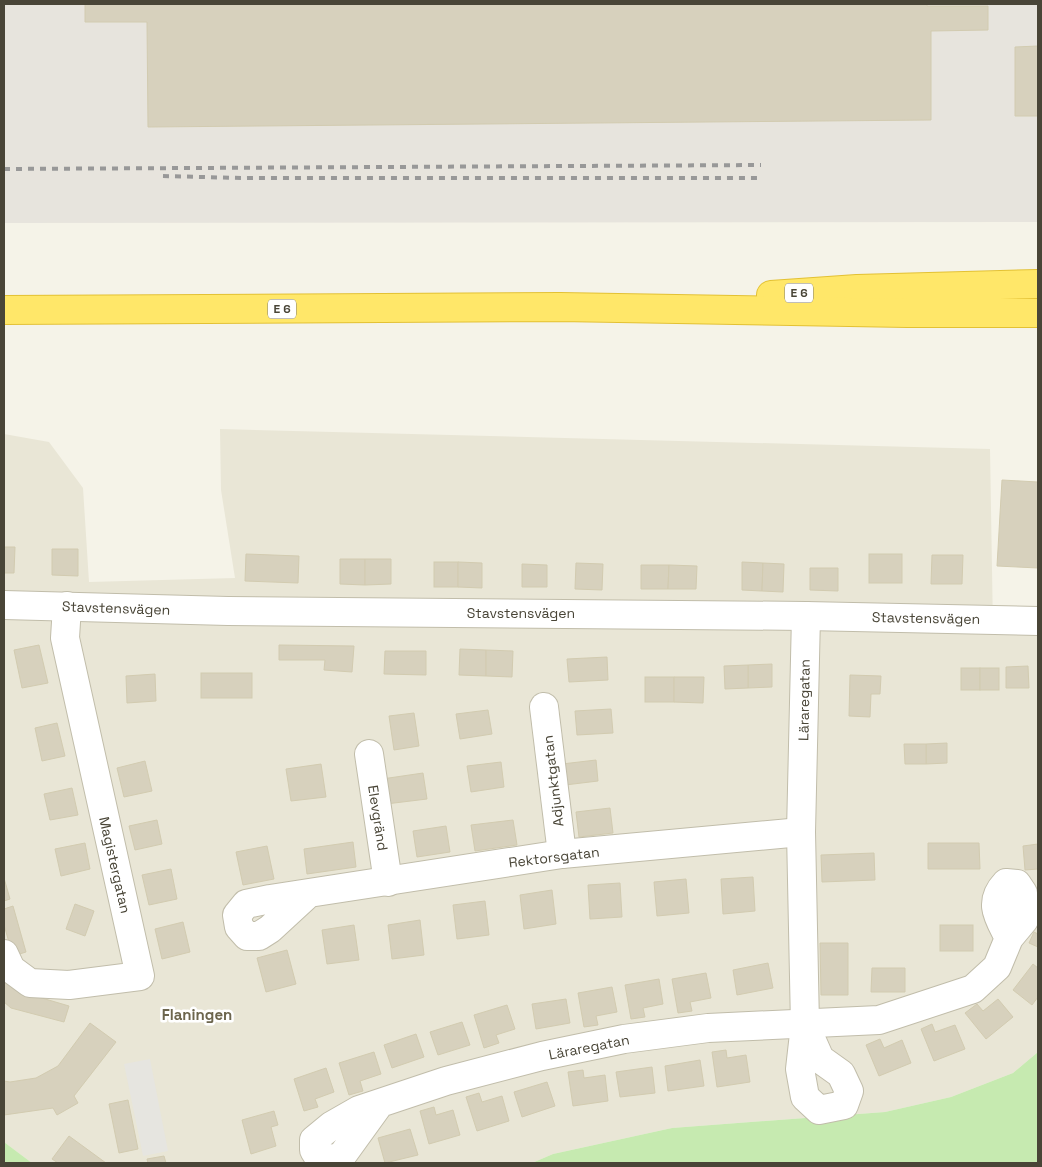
<svg xmlns="http://www.w3.org/2000/svg" width="1042" height="1167" font-family="'Space Grotesk',sans-serif">
<rect width="100%" height="100%" fill="#f5f3e8"/>
<polygon fill="#e9e6d6" points="220,429 990,449 993,629 1038,635 1038,1052 1013,1073 951,1097 885,1112 672,1128 553,1154 532,1163 32,1163 4,1142 4,434 49,442 83,488 89,582 235,578 221,490"/>
<polygon fill="#e7e4dd" points="4,4 1038,4 1038,222 4,223"/>
<g fill="#c6eab0">
<polygon points="1038,1052 1038,1163 532,1163 553,1154 672,1128 885,1112 951,1097 1013,1073"/>
<polygon points="4,1142 32,1163 4,1163"/>
</g>
<polygon fill="#e6e5e0" points="150,1059 168,1151 143,1156 124,1064"/>
<g fill="#d7d1bd" stroke="#d2cbb0">
<polygon points="85,4 927,4 927,6 988,6 988,30 931,31 931,120 148,127 147,22 85,22"/>
<polygon points="1038,46 1038,116 1015,116 1015,47"/>
<polygon points="1002,480 1038,482 1038,568 997,566"/>
<polygon points="4,547 15,547 14,573 4,573"/>
<polygon points="52,549 78,549 78,576 52,575"/>
<polygon points="246,554 299,556 298,583 245,581"/>
<rect x="869" y="554" width="33" height="29"/>
<polygon points="932,555 963,555 962,584 931,584"/>
<polygon points="340,559 365,559 365,585 340,584"/>
<polygon points="365,559 391,559 391,584 365,585"/>
<rect x="434" y="562" width="24" height="25"/>
<polygon points="458,562 482,563 482,588 458,587"/>
<polygon points="742,562 763,563 762,591 742,590"/>
<polygon points="576,563 603,564 602,590 575,589"/>
<polygon points="763,563 784,564 783,592 762,591"/>
<polygon points="522,564 547,565 547,587 522,587"/>
<polygon points="641,565 669,565 668,589 641,589"/>
<polygon points="669,565 697,566 696,589 668,589"/>
<polygon points="810,568 838,568 838,591 810,590"/>
<polygon points="39,645 48,683 22,688 14,650"/>
<polygon points="279,645 354,646 352,672 324,670 325,660 279,660"/>
<polygon points="460,649 486,650 486,676 459,675"/>
<polygon points="486,650 513,651 512,677 486,676"/>
<polygon points="385,651 426,651 426,675 384,674"/>
<polygon points="607,657 608,680 569,682 567,659"/>
<polygon points="772,664 772,687 748,688 748,665"/>
<polygon points="748,665 748,688 725,689 724,666"/>
<polygon points="1028,666 1029,688 1006,688 1006,667"/>
<rect x="961" y="668" width="19" height="22"/>
<rect x="980" y="668" width="19" height="22"/>
<rect x="201" y="673" width="51" height="25"/>
<polygon points="155,674 156,701 127,703 126,676"/>
<polygon points="850,675 881,676 880,694 871,694 870,717 849,716"/>
<rect x="645" y="677" width="29" height="25"/>
<polygon points="674,677 704,677 703,703 674,702"/>
<polygon points="611,709 613,733 577,735 575,711"/>
<polygon points="488,710 492,734 460,739 456,714"/>
<polygon points="414,713 419,746 394,750 389,716"/>
<polygon points="57,723 65,756 42,761 35,728"/>
<polygon points="947,743 947,763 926,764 926,744"/>
<polygon points="904,744 926,744 926,764 905,764"/>
<polygon points="596,760 598,781 565,785 562,764"/>
<polygon points="145,761 152,791 124,797 117,768"/>
<polygon points="501,762 504,787 471,792 467,766"/>
<polygon points="321,764 326,797 291,801 286,769"/>
<polygon points="423,773 427,799 386,804 382,779"/>
<polygon points="72,788 78,815 50,820 44,794"/>
<polygon points="610,808 613,833 579,837 576,812"/>
<polygon points="157,820 162,844 135,850 129,826"/>
<polygon points="513,820 517,845 475,851 471,825"/>
<polygon points="446,826 450,852 417,857 413,831"/>
<polygon points="353,842 356,867 307,874 304,849"/>
<polygon points="85,843 90,869 61,876 55,849"/>
<polygon points="928,843 979,843 980,869 928,869"/>
<polygon points="1038,844 1038,869 1025,870 1023,846"/>
<polygon points="267,846 274,879 243,885 236,852"/>
<polygon points="874,853 875,880 822,882 821,855"/>
<polygon points="171,869 177,899 149,905 142,875"/>
<polygon points="753,877 755,911 723,914 721,879"/>
<polygon points="4,878 10,899 4,901"/>
<polygon points="686,879 689,913 657,916 654,882"/>
<polygon points="620,883 622,917 590,919 588,885"/>
<polygon points="552,890 556,924 524,929 520,895"/>
<polygon points="485,901 489,935 457,939 453,905"/>
<polygon points="75,904 94,911 85,936 66,929"/>
<polygon points="13,906 26,952 13,956 4,925 4,909"/>
<polygon points="420,920 424,955 392,959 388,925"/>
<polygon points="183,922 190,952 162,959 155,929"/>
<polygon points="354,925 359,960 327,964 322,930"/>
<rect x="940" y="925" width="33" height="26"/>
<polygon points="1034,932 1038,934 1038,947 1029,943"/>
<polygon points="820,943 848,943 848,995 821,995"/>
<polygon points="287,950 296,984 266,992 257,958"/>
<polygon points="768,963 773,988 737,995 733,970"/>
<polygon points="1033,964 1038,968 1038,997 1032,1005 1013,990"/>
<polygon points="872,968 905,968 905,992 871,992"/>
<polygon points="706,973 711,998 690,1002 692,1011 678,1013 672,979"/>
<polygon points="659,979 663,1004 643,1008 645,1017 631,1019 625,985"/>
<polygon points="4,981 18,991 69,1006 64,1022 11,1008 4,1002"/>
<polygon points="612,987 617,1012 596,1016 598,1025 584,1027 578,993"/>
<polygon points="566,999 570,1023 536,1029 532,1004"/>
<polygon points="998,999 1013,1017 986,1039 965,1013 977,1004 983,1011"/>
<polygon points="507,1005 515,1029 496,1035 499,1043 484,1048 474,1015"/>
<polygon points="462,1022 470,1045 438,1055 430,1032"/>
<polygon points="90,1023 116,1042 74,1096 78,1103 57,1115 53,1108 4,1115 4,1081 10,1082 36,1078 58,1066"/>
<polygon points="932,1024 935,1032 955,1025 965,1049 934,1061 921,1029"/>
<polygon points="416,1034 424,1057 392,1068 384,1045"/>
<polygon points="880,1039 884,1048 902,1040 911,1063 879,1076 866,1045"/>
<polygon points="726,1050 727,1058 746,1055 750,1082 717,1087 712,1052"/>
<polygon points="374,1052 381,1074 360,1081 363,1091 349,1095 339,1063"/>
<polygon points="700,1060 704,1086 668,1091 665,1066"/>
<polygon points="652,1067 655,1093 620,1097 616,1072"/>
<polygon points="326,1068 334,1092 315,1099 318,1107 304,1111 294,1079"/>
<polygon points="583,1070 584,1078 605,1075 608,1101 573,1106 568,1072"/>
<polygon points="547,1082 555,1106 522,1117 514,1092"/>
<polygon points="479,1093 482,1102 502,1096 509,1121 477,1131 466,1097"/>
<polygon points="128,1100 138,1149 119,1153 109,1104"/>
<polygon points="434,1107 436,1115 453,1110 460,1135 429,1144 420,1111"/>
<polygon points="274,1111 278,1125 271,1127 276,1146 251,1154 242,1120"/>
<polygon points="410,1129 418,1155 385,1163 378,1138"/>
<polygon points="69,1136 106,1163 58,1163 52,1159"/>
<polygon points="164,1156 166,1163 148,1163 147,1159"/>
</g>
<g fill="none" stroke-linecap="round" stroke-linejoin="round">
<g stroke="#c1bdaa" stroke-width="30">
<g id="minor">
<polyline points="4,605 228,611 806,616 1038,621"/>
<polyline points="544,707 562,854"/>
<polyline points="369,754 388,882"/>
<polyline points="308,894 270,929 259,936 247,936 239,927 237,915 246,904 270,899 562,854 801,832"/>
<polyline points="4,954 11,969 30,983 69,985 140,976 65,638 67,606"/>
<polyline points="805,1025 820,1059 841,1074 849,1091 844,1105 819,1110 805,1097 800,1069 805,1025 801,832 806,616"/>
<path d="M380,1103l-39,54 -13,2 -9,-1 -5,-8v-10l17,-14 28,-16 87,-29 96,-25 82,-17 84,-11 171,-8 94,-31 24,-22 12,-29 15,-18 -1,-27 -6,-9 -11,-1c-19,20 -7,35 3,55"/>
</g>
</g>
<g stroke="#e3c134" stroke-width="30">
<g id="highway">
<polyline points="771,295 857,289 1038,284"/>
<polyline points="4,310 560,307 907,313 1038,313"/>
</g>
</g>
<use href="#minor" stroke="#fff" stroke-width="28"/>
<use href="#highway" stroke="#ffe769" stroke-width="28"/>
<g stroke="#989898" stroke-width="4" stroke-dasharray="6 6" stroke-linecap="butt">
<polyline points="4,169 761,165"/>
<polyline points="163,176 241,178 760,178"/>
</g>
</g>
<g text-anchor="middle" stroke-width="5" stroke-linejoin="round" paint-order="stroke">
<g fill="#fff" stroke="#807d73" stroke-width="1">
<rect x="785" y="283.5" width="28" height="19" rx="4"/>
<rect x="268" y="299.5" width="28" height="19" rx="4"/>
</g>
<g font-size="12" font-weight="bold" fill="#494537">
<text x="799" y="297">E 6</text>
<text x="282" y="313">E 6</text>
</g>
<g font-size="14" fill="#494537" stroke="#fff">
<text transform="translate(116 608) rotate(2)" y="5">Stavstensvägen</text>
<text x="521" y="618">Stavstensvägen</text>
<text transform="translate(926 618) rotate(1)" y="5">Stavstensvägen</text>
<text transform="translate(804 700) rotate(-89)" y="5">Läraregatan</text>
<text transform="translate(553 781) rotate(-97)" y="5">Adjunktgatan</text>
<text transform="translate(378 818) rotate(81)" y="5">Elevgränd</text>
<text transform="translate(554 857) rotate(-7)" y="5">Rektorsgatan</text>
<text transform="translate(115 865) rotate(77)" y="5">Magistergatan</text>
<text transform="translate(589 1047) rotate(-11)" y="5">Läraregatan</text>
</g>
<g font-size="15" font-weight="bold" fill="#6c654d" stroke="#fff">
<text x="197" y="1020">Flaningen</text>
</g>
</g>
<rect width="1042" height="1167" fill="none" stroke="#494537" stroke-width="10"/>
</svg>
